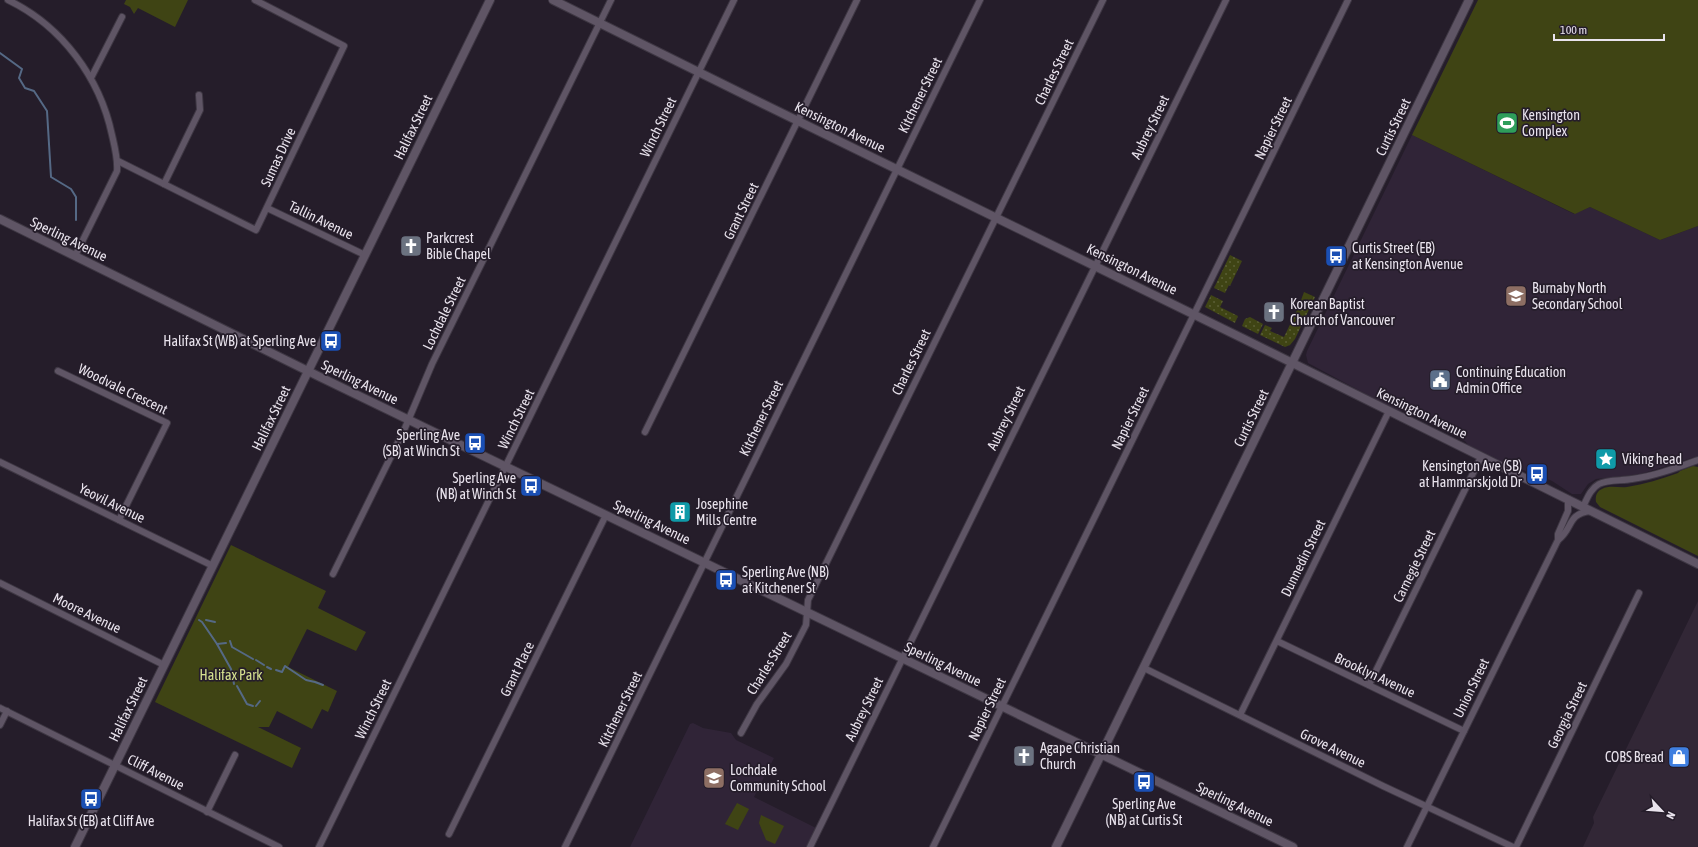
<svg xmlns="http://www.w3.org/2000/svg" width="1698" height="847" font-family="'Asap Condensed',sans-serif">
<defs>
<pattern id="grass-dots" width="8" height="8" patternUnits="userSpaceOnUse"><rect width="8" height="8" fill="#3f4414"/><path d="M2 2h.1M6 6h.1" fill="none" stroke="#5b5f36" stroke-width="1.8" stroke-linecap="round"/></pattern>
</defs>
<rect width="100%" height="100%" fill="#251d2a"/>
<polygon fill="#322736" points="1698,601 1698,847 1583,847 1594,823 1593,817"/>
<g fill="#302437">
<polygon points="1412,135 1574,214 1590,207 1660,240 1698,226 1698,456 1641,474 1596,479 1588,484 1581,494 1572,494 1552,481 1531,472 1518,469 1497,460 1469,446 1465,441 1403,410 1398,411 1375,399 1308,363 1306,355 1307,351"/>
<polygon points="693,723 703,728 731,733 736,740 774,758 754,797 816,828 806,847 630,847 690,724"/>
</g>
<g fill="url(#grass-dots)">
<polygon points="1230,255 1242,261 1230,286 1229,285 1225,293 1214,288"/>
<polygon points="1211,295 1223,301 1220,307 1238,316 1235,323 1205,307"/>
<polygon points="1313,296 1315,297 1295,339 1290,345 1285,347 1260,335 1265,325 1272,328 1270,331 1284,337 1298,308 1306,311"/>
<polygon points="1250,317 1263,324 1258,334 1242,326 1245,319"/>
</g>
<g fill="#3f4414">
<polygon points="126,0 188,0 175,27 138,8 134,14 130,7 124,4"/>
<polygon points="1478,0 1698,0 1698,226 1660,240 1590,207 1575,214 1412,135"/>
<polygon points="1304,292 1313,296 1306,311 1298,308"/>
<path d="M1693,466l5,1v89l-98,-49 -4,-5c-1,-6 1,-11 6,-13 7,-4 17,-1 25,-2 17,-3 35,-8 51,-14l2,-2z"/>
<polygon points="231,545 326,591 318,608 366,632 356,651 307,629 288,667 337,691 328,712 322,709 312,729 277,711 269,727 258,727 301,748 292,768 155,702"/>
<polygon points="737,803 749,809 738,830 725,824"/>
<polygon points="761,815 784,826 775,844 766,840 759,823"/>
</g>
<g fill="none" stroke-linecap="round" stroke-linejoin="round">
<g stroke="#556985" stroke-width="2">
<polyline points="0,53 22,69 19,78 25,88 34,91 47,111 51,177 71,189 76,197 76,220"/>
<polyline points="199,620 202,622 217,644 226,643"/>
<polyline points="206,620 215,622"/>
<polyline points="230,641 232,647 253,659"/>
<polyline points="217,644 231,669 234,684"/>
<polyline points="256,660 264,665"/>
<polyline points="267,667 271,669"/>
<polyline points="276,670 282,672 285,666 306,680 315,682 323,685"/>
<polyline points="237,686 247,704 253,706"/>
<polyline points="256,706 260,701"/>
</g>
<g stroke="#3e3743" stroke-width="8">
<g id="minor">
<path d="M8,0c54,26 92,78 104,135 3,13 6,24 5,36l-42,85"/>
<polyline points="91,78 122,17"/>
<polyline points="118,161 256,230 344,46 255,0"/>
<polyline points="164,184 200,110 199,95"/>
<polyline points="267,208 365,255"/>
<polyline points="58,371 167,423 119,520"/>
<polyline points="645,432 857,0"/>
<polyline points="0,462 213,566"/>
<path d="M1583,507c4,-8 7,-18 16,-23 9,-5 23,-3 33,-5 23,-3 44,-11 66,-19"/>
<polyline points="1558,540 1558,534 1568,511 1568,499"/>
<polyline points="333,574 405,428 432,364 611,0"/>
<polyline points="0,583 164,665"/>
<polyline points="1277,641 1464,731"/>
<polyline points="1144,668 1383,786 1513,847"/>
<polyline points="1369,685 1481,457"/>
<polyline points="0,708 279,847"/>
<polyline points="1240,715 1389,411"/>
<polyline points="0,725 7,711"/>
<polyline points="741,733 757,704 786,664 806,625 808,600 1103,0"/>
<polyline points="207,812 235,755"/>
<polyline points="449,834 606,515"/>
<polyline points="319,847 734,0"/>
<polyline points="565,847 980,0"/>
<polyline points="810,847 1226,0"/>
<polyline points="933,847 1348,0"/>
<path d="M1407,847l151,-307c15,-11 9,-26 32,-29"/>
<polyline points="1516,847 1639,593"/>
</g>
</g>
<g stroke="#3e3743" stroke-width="10">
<g id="tertiary">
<polyline points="553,0 749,97 1244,339 1698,564"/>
<polyline points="0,219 318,376 1293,847"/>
<polyline points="75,847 490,0"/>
<polyline points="1056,847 1469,0"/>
</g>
</g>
<use href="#minor" stroke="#5f5565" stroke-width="6"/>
<use href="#tertiary" stroke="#5f5565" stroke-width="8"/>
</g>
<defs>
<g id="stadium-square" transform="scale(1.15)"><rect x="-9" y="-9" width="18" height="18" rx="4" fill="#2e9e5b" stroke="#251d2a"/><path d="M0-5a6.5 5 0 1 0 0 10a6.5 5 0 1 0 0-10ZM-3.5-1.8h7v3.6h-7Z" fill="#fff"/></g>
<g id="church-square" transform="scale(1.15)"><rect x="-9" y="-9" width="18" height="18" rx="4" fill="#6b7280" stroke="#251d2a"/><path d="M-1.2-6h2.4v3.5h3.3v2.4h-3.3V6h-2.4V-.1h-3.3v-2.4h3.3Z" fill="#fff"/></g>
<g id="bus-square" transform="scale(1.15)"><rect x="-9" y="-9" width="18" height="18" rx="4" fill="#1a4fb4" stroke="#251d2a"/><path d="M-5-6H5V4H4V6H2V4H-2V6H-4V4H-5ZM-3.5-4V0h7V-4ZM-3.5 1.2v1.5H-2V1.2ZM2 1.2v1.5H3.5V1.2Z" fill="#fff"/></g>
<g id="school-square" transform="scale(1.15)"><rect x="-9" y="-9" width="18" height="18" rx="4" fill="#8d6e63" stroke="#251d2a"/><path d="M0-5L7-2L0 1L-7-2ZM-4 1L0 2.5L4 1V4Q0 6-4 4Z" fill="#fff"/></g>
<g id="civic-square" transform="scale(1.15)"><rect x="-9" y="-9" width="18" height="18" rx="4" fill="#5c6f8a" stroke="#251d2a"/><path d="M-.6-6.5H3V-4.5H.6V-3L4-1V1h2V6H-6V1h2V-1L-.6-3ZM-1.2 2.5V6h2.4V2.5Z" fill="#fff"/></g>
<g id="sight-square" transform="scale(1.15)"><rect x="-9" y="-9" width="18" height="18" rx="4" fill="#0f9aa8" stroke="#251d2a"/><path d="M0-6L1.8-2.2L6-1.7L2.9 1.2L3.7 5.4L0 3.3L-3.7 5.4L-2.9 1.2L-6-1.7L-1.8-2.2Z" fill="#fff"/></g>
<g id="building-square" transform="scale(1.15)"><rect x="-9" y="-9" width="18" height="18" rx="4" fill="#0f9aa8" stroke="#251d2a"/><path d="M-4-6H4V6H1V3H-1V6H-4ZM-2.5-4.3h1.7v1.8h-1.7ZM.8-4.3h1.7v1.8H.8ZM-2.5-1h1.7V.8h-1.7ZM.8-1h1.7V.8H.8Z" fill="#fff"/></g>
<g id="shop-square" transform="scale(1.15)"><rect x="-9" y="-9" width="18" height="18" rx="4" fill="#3f7fe0" stroke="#251d2a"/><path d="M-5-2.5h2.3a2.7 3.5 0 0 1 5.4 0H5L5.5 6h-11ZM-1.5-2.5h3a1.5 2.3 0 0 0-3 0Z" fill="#fff"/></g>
</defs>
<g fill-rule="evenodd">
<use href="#stadium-square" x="1507" y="123"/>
<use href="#church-square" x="411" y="246"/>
<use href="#bus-square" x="1336" y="256"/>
<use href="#school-square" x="1516" y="296"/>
<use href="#church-square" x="1274" y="312"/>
<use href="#bus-square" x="331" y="341"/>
<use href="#civic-square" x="1440" y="380"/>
<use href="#bus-square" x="475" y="443"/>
<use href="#sight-square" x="1606" y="459"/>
<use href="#bus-square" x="1537" y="474"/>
<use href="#bus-square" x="531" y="486"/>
<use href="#building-square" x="680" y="512"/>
<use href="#bus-square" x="726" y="580"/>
<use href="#church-square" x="1024" y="756"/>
<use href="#shop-square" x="1679" y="757"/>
<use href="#school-square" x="714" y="778"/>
<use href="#bus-square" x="1144" y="782"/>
<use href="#bus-square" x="91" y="799"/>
</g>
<g text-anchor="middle" stroke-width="3.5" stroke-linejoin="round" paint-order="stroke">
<g font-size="14" fill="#e9e3ed" stroke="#251d2a">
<text transform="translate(1054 72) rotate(-64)" y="5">Charles Street</text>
<text transform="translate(920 95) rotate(-64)" y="5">Kitchener Street</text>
<text transform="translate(413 127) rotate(-64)" y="5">Halifax Street</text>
<text transform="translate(658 127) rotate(-64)" y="5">Winch Street</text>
<text transform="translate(840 127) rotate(26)" y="5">Kensington Avenue</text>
<text transform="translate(1150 127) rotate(-64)" y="5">Aubrey Street</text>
<text transform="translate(1393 127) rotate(-64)" y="5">Curtis Street</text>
<text transform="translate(1273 128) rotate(-64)" y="5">Napier Street</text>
<text transform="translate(278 157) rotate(-65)" y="5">Sumas Drive</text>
<text transform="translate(741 211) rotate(-64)" y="5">Grant Street</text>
<text transform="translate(321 220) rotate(26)" y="5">Tallin Avenue</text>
<text transform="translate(69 239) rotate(26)" y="5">Sperling Avenue</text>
<text transform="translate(1132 269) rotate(26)" y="5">Kensington Avenue</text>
<text transform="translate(444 313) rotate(-64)" y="5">Lochdale Street</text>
<text transform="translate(911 362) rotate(-64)" y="5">Charles Street</text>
<text transform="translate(360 382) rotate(26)" y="5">Sperling Avenue</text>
<text transform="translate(123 389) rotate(26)" y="5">Woodvale Crescent</text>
<text transform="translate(1422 413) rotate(26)" y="5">Kensington Avenue</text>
<text transform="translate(271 418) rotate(-64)" y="5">Halifax Street</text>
<text transform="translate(761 418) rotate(-64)" y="5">Kitchener Street</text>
<text transform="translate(1006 418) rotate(-64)" y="5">Aubrey Street</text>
<text transform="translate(1130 418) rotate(-64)" y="5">Napier Street</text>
<text transform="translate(1251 418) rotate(-64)" y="5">Curtis Street</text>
<text transform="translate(516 419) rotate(-64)" y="5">Winch Street</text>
<text transform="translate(112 503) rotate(26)" y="5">Yeovil Avenue</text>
<text transform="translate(652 522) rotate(26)" y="5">Sperling Avenue</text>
<text transform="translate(1303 558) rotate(-64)" y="5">Dunnedin Street</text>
<text transform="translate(1414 566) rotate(-64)" y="5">Carnegie Street</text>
<text transform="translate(87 613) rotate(26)" y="5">Moore Avenue</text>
<text transform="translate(769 663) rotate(-58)" y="5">Charles Street</text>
<text transform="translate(943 664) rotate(26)" y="5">Sperling Avenue</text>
<text transform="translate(517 669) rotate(-64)" y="5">Grant Place</text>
<text transform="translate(1375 675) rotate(25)" y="5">Brooklyn Avenue</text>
<text transform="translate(1471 688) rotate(-64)" y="5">Union Street</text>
<text transform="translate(128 709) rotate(-64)" y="5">Halifax Street</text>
<text transform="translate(373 709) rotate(-64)" y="5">Winch Street</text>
<text transform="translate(620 709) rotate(-64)" y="5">Kitchener Street</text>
<text transform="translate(864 709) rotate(-64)" y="5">Aubrey Street</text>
<text transform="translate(987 709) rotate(-64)" y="5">Napier Street</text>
<text transform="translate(1567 715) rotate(-64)" y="5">Georgia Street</text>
<text transform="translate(1333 748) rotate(26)" y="5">Grove Avenue</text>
<text transform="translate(156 772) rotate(27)" y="5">Cliff Avenue</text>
<text transform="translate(1235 804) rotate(26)" y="5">Sperling Avenue</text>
</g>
<g font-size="14" fill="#e9e3ed" stroke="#251d2a" text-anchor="start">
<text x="1522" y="120">Kensington<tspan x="1522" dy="16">Complex</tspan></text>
<text x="426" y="243">Parkcrest<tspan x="426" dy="16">Bible Chapel</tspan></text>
<text x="1352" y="253">Curtis Street (EB)<tspan x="1352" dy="16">at Kensington Avenue</tspan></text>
<text x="1532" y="293">Burnaby North<tspan x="1532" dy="16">Secondary School</tspan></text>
<text x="1290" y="309">Korean Baptist<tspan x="1290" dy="16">Church of Vancouver</tspan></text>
<text x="316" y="346" text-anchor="end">Halifax St (WB) at Sperling Ave</text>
<text x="1456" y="377">Continuing Education<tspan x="1456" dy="16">Admin Office</tspan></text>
<text x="460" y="440" text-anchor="end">Sperling Ave<tspan x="460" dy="16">(SB) at Winch St</tspan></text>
<text x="1622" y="464">Viking head</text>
<text x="1522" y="471" text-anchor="end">Kensington Ave (SB)<tspan x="1522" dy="16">at Hammarskjold Dr</tspan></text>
<text x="516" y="483" text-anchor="end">Sperling Ave<tspan x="516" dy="16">(NB) at Winch St</tspan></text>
<text x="696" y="509">Josephine<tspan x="696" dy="16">Mills Centre</tspan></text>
<text x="742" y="577">Sperling Ave (NB)<tspan x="742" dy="16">at Kitchener St</tspan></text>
<text x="1040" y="753">Agape Christian<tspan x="1040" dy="16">Church</tspan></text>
<text x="1664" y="762" text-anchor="end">COBS Bread</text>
<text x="730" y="775">Lochdale<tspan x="730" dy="16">Community School</tspan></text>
<text x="1144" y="809" text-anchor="middle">Sperling Ave<tspan x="1144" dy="16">(NB) at Curtis St</tspan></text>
<text x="91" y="826" text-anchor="middle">Halifax St (EB) at Cliff Ave</text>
</g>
<g font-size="14" fill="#d5e08f" stroke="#251d2a">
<text x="231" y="680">Halifax Park</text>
</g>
</g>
<g transform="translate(1662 811) rotate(116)" stroke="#251d2a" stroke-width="3" paint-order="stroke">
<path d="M0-3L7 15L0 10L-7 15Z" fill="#e9e3ed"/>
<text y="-6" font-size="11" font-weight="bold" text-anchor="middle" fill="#e9e3ed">N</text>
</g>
<path d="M1554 34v6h110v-6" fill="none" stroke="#e9e3ed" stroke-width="2"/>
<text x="1560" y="34" font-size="12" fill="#e9e3ed" stroke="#251d2a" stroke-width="3" paint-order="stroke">100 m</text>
</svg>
